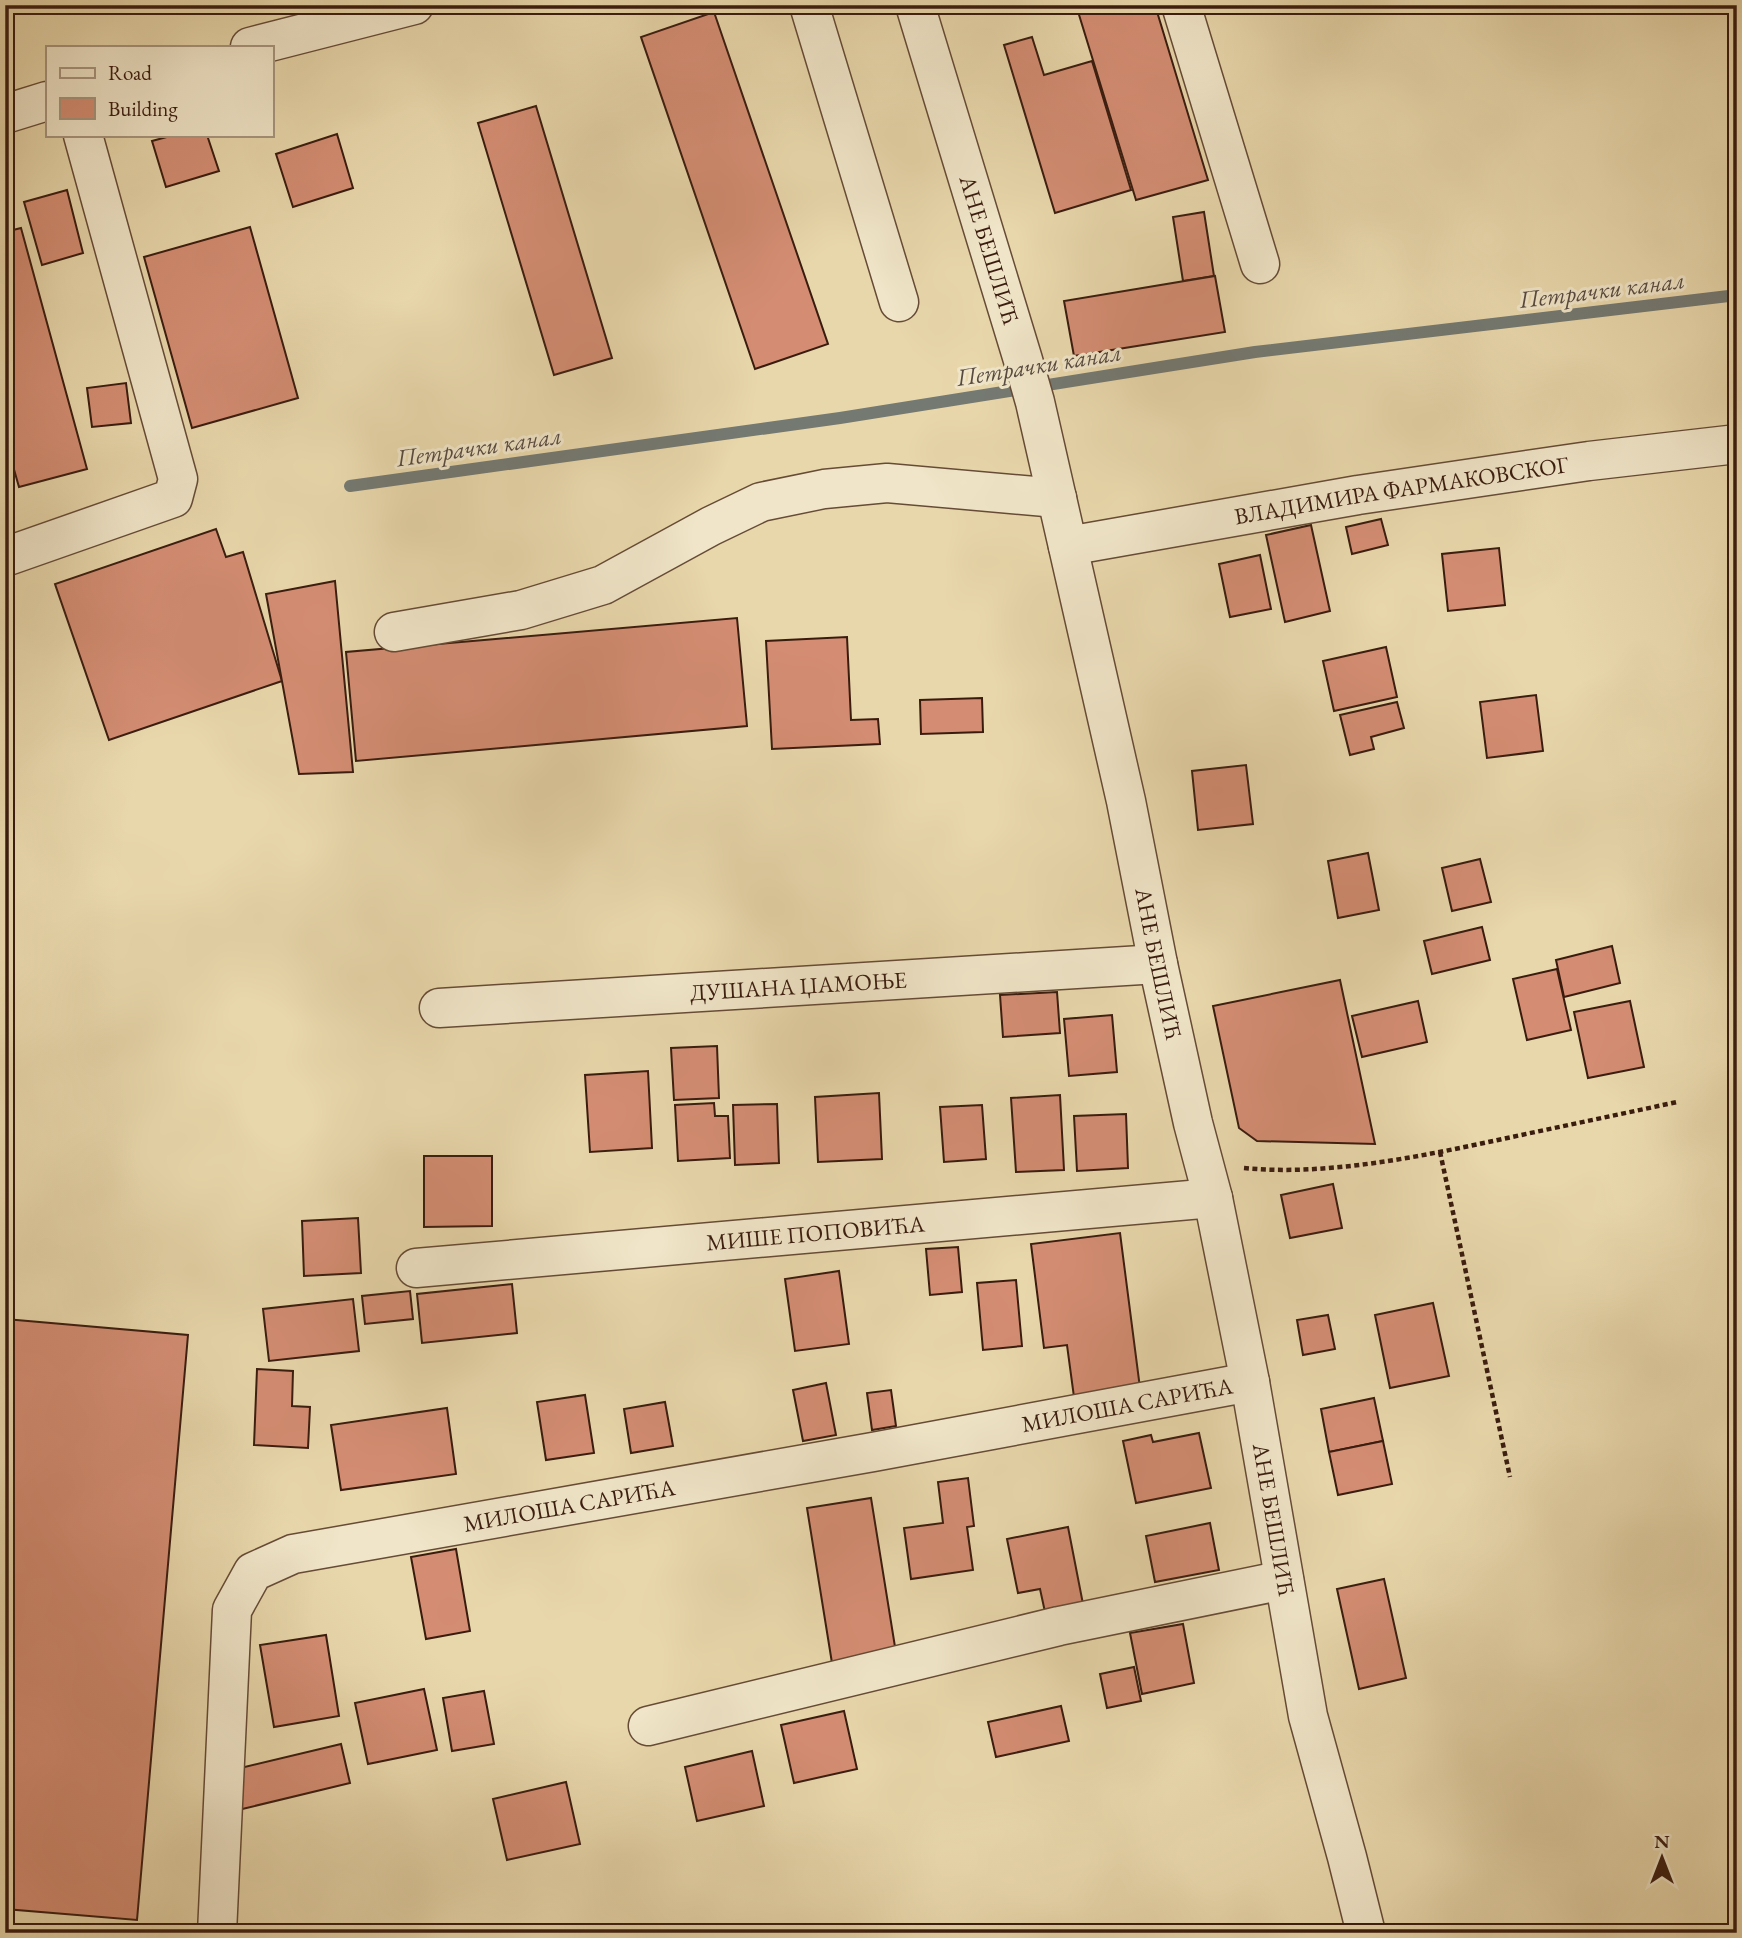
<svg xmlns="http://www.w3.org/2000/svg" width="1742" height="1938" font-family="'EB Garamond',serif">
<rect width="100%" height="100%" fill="#e8d7ab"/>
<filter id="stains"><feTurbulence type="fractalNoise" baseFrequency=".00286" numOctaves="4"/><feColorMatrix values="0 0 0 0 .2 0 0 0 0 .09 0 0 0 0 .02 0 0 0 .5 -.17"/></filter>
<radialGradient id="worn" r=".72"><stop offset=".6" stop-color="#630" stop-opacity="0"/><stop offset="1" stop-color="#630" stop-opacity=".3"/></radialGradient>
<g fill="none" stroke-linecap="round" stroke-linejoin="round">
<polyline stroke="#747972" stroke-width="12" points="350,486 840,418 1255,352 1737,295"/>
</g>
<g fill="#d48d73" stroke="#3a1c0f" stroke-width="2">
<polygon points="1076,5 1155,5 1208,180 1136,200"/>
<polygon points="714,12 828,344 755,369 641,37"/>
<polygon points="1032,37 1044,75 1092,61 1131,190 1055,213 1004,45"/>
<polygon points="536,106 612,358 554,375 478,123"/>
<polygon points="337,134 353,188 293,207 276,154"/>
<polygon points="174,135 207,135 219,171 166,187 152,141"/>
<polygon points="67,190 83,253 42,265 24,202"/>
<polygon points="1204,212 1214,276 1183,281 1173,217"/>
<polygon points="250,227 298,398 192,428 144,257"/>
<polygon points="21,228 87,469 19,487 5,438 5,232"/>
<polygon points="1215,276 1225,332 1074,356 1064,301"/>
<polygon points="126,383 131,423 92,427 87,388"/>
<polygon points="1381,519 1388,545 1352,554 1346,527"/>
<polygon points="1311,525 1330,611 1285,622 1266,535"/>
<polygon points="216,529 226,557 243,552 282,681 109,740 55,584"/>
<polygon points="1499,548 1505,605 1448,611 1442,554"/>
<polygon points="1260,555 1271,609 1230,617 1219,564"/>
<polygon points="335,581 353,772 299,774 266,594"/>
<polygon points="737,618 747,726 356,761 346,652"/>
<polygon points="847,637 851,720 878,719 880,744 772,749 766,641"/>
<polygon points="1386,647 1397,697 1334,711 1323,661"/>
<polygon points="1536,695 1543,751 1487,758 1480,702"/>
<polygon points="982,698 983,732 921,734 920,700"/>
<polygon points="1397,702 1404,728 1371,737 1374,749 1350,755 1340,715"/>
<polygon points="1246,765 1253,824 1198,830 1192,771"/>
<polygon points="1368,853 1379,910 1338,918 1328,861"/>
<polygon points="1480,859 1491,902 1452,911 1442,868"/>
<polygon points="1482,927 1490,960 1432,974 1424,941"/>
<polygon points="1612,946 1620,983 1564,997 1556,960"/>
<polygon points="1557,969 1571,1030 1527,1040 1513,979"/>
<polygon points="1340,980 1375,1144 1257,1141 1239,1128 1213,1006"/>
<polygon points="1057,992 1060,1033 1003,1037 1000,995"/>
<polygon points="1418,1001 1427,1042 1362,1057 1352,1016"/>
<polygon points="1630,1001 1644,1067 1588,1078 1574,1012"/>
<polygon points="1112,1015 1117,1072 1069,1076 1064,1019"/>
<polygon points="717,1046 719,1098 674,1100 671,1048"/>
<polygon points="648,1071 652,1148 590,1152 585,1075"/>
<polygon points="879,1093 882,1159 818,1162 815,1097"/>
<polygon points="1060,1095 1064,1170 1016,1172 1011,1098"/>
<polygon points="714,1103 715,1116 728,1116 730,1158 678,1161 675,1105"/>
<polygon points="777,1104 779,1163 735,1165 733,1105"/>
<polygon points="982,1105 986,1159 944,1162 940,1107"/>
<polygon points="1126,1114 1128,1168 1077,1171 1074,1116"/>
<polygon points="424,1156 492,1156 492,1226 424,1227"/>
<polygon points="1333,1184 1342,1228 1290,1238 1281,1195"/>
<polygon points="358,1218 361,1273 304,1276 302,1221"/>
<polygon points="1120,1233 1140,1388 1074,1397 1067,1345 1044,1348 1031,1244"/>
<polygon points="958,1247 962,1292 930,1295 926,1249"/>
<polygon points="839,1271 849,1344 795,1351 785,1279"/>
<polygon points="1016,1280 1022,1346 983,1350 977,1283"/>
<polygon points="512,1284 517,1333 422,1343 417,1294"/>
<polygon points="410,1291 413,1319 365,1324 362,1296"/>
<polygon points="353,1299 359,1351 269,1361 263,1309"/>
<polygon points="1433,1303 1449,1376 1390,1388 1375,1315"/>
<polygon points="1328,1315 1335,1349 1303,1355 1297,1320"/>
<polygon points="5,1319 188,1335 137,1920 5,1909"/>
<polygon points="257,1369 293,1371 292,1406 310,1407 308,1448 254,1445"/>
<polygon points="826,1383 836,1435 803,1441 793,1390"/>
<polygon points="891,1390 896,1426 872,1430 867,1393"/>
<polygon points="585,1395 594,1453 546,1460 537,1402"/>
<polygon points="1374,1398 1383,1441 1329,1452 1321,1409"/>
<polygon points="665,1402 673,1446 631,1453 624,1409"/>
<polygon points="447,1408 456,1474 341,1490 331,1425"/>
<polygon points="1199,1433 1211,1488 1136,1503 1123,1441 1151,1435 1153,1442"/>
<polygon points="1383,1441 1392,1484 1338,1495 1329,1452"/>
<polygon points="968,1478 974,1526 967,1527 973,1570 911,1579 904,1528 943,1523 938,1482"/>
<polygon points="871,1498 896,1653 832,1663 807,1508"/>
<polygon points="1210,1523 1219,1570 1155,1582 1146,1536"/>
<polygon points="1068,1527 1083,1604 1045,1612 1040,1589 1018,1593 1007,1539"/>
<polygon points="456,1549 470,1631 426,1639 411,1557"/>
<polygon points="1384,1579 1406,1678 1359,1689 1337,1589"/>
<polygon points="1183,1624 1194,1683 1142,1694 1130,1633"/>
<polygon points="326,1635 339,1716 274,1727 260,1645"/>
<polygon points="1134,1667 1141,1701 1107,1708 1100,1674"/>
<polygon points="424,1689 437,1750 368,1764 355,1703"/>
<polygon points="484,1691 494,1744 452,1751 443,1698"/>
<polygon points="1061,1706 1069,1741 996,1757 988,1722"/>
<polygon points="844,1711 857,1769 794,1783 781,1725"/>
<polygon points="341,1744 350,1783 238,1810 228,1771"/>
<polygon points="752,1751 764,1806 697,1821 685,1767"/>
<polygon points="566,1782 580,1844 507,1860 493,1799"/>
</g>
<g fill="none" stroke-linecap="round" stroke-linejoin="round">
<g stroke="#664b36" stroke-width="41">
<g id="minor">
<polyline points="809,5 899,302"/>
<path id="s1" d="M915,5l108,355 12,42 91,399 32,163 35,159 20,75 37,184 58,334 39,141 19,76"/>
<polyline points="1181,5 1260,264"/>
<polyline points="250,47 414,5"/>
<polyline points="5,114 47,101"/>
<path id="s2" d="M1068,546l290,-51 231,-34 148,-17"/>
<polyline points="5,557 173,498 178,479 83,135"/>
<polyline points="394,632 521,610 603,585 711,526 761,502 824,489 887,483 1057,498"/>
<path id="s3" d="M439,1008l719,-44"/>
<path id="s4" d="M416,1268l797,-70"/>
<polyline points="648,1726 1059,1626 1284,1580"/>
<path id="s5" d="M217,1933l15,-323 21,-38 40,-18 580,-102 377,-70"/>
</g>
</g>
<g stroke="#3a1c0f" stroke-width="4.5" stroke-dasharray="5 3.5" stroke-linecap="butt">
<polyline points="1440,1152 1510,1477"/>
<path d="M1244,1168c81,8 174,-11 254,-28 60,-13 119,-25 179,-38"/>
</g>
<use href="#minor" stroke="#f0e5c8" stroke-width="38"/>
</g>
<g text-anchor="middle" stroke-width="6" stroke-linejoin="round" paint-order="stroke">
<g font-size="23" fill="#3a1c0f" stroke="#f0e5c8">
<text dy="8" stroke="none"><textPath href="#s1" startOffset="256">АНЕ БЕШЛИЋ</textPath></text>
<text dy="8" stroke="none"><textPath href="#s2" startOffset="338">ВЛАДИМИРА ФАРМАКОВСКОГ</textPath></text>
<text dy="8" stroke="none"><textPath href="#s1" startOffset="990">АНЕ БЕШЛИЋ</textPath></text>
<text dy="8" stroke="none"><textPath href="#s3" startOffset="360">ДУШАНА ЏАМОЊЕ</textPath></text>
<text dy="8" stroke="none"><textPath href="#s4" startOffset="401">МИШЕ ПОПОВИЋА</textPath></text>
<text dy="8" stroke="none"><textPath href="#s5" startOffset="1258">МИЛОША САРИЋА</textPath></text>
<text dy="8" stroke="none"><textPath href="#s5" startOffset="691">МИЛОША САРИЋА</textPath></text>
<text dy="8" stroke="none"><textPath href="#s1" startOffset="1558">АНЕ БЕШЛИЋ</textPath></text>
</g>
<g font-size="24" font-style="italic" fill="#574a41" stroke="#f0e5c8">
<text transform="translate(1602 290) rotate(-7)" y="8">Петрачки канал</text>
<text transform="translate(1039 365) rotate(-9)" y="8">Петрачки канал</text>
<text transform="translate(479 447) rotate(-8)" y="8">Петрачки канал</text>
</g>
</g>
<rect width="1742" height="1938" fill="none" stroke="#e8d7ab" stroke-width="28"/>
<rect x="7" y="7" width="1728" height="1924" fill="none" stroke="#3a1c0f" stroke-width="3.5"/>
<rect x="14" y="14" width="1714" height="1910" fill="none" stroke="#3a1c0f" stroke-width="2"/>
<rect x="46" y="46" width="228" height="91" fill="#f0e5c8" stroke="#a7957e" stroke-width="2"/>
<rect x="60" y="68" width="35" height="10" fill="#f0e5c8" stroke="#a7957e" stroke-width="2"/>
<text x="108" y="80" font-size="21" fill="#3a1c0f">Road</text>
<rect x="60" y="98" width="35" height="21" fill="#d48d73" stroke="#a7957e" stroke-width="2"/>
<text x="108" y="116" font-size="21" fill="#3a1c0f">Building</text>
<g transform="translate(1662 1858)" stroke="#f0e5c8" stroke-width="5" paint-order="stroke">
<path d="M0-5L12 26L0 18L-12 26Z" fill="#3a1c0f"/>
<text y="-10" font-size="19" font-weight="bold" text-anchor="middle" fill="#3a1c0f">N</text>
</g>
<rect width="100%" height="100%" filter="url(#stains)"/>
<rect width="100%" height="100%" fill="url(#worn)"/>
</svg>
